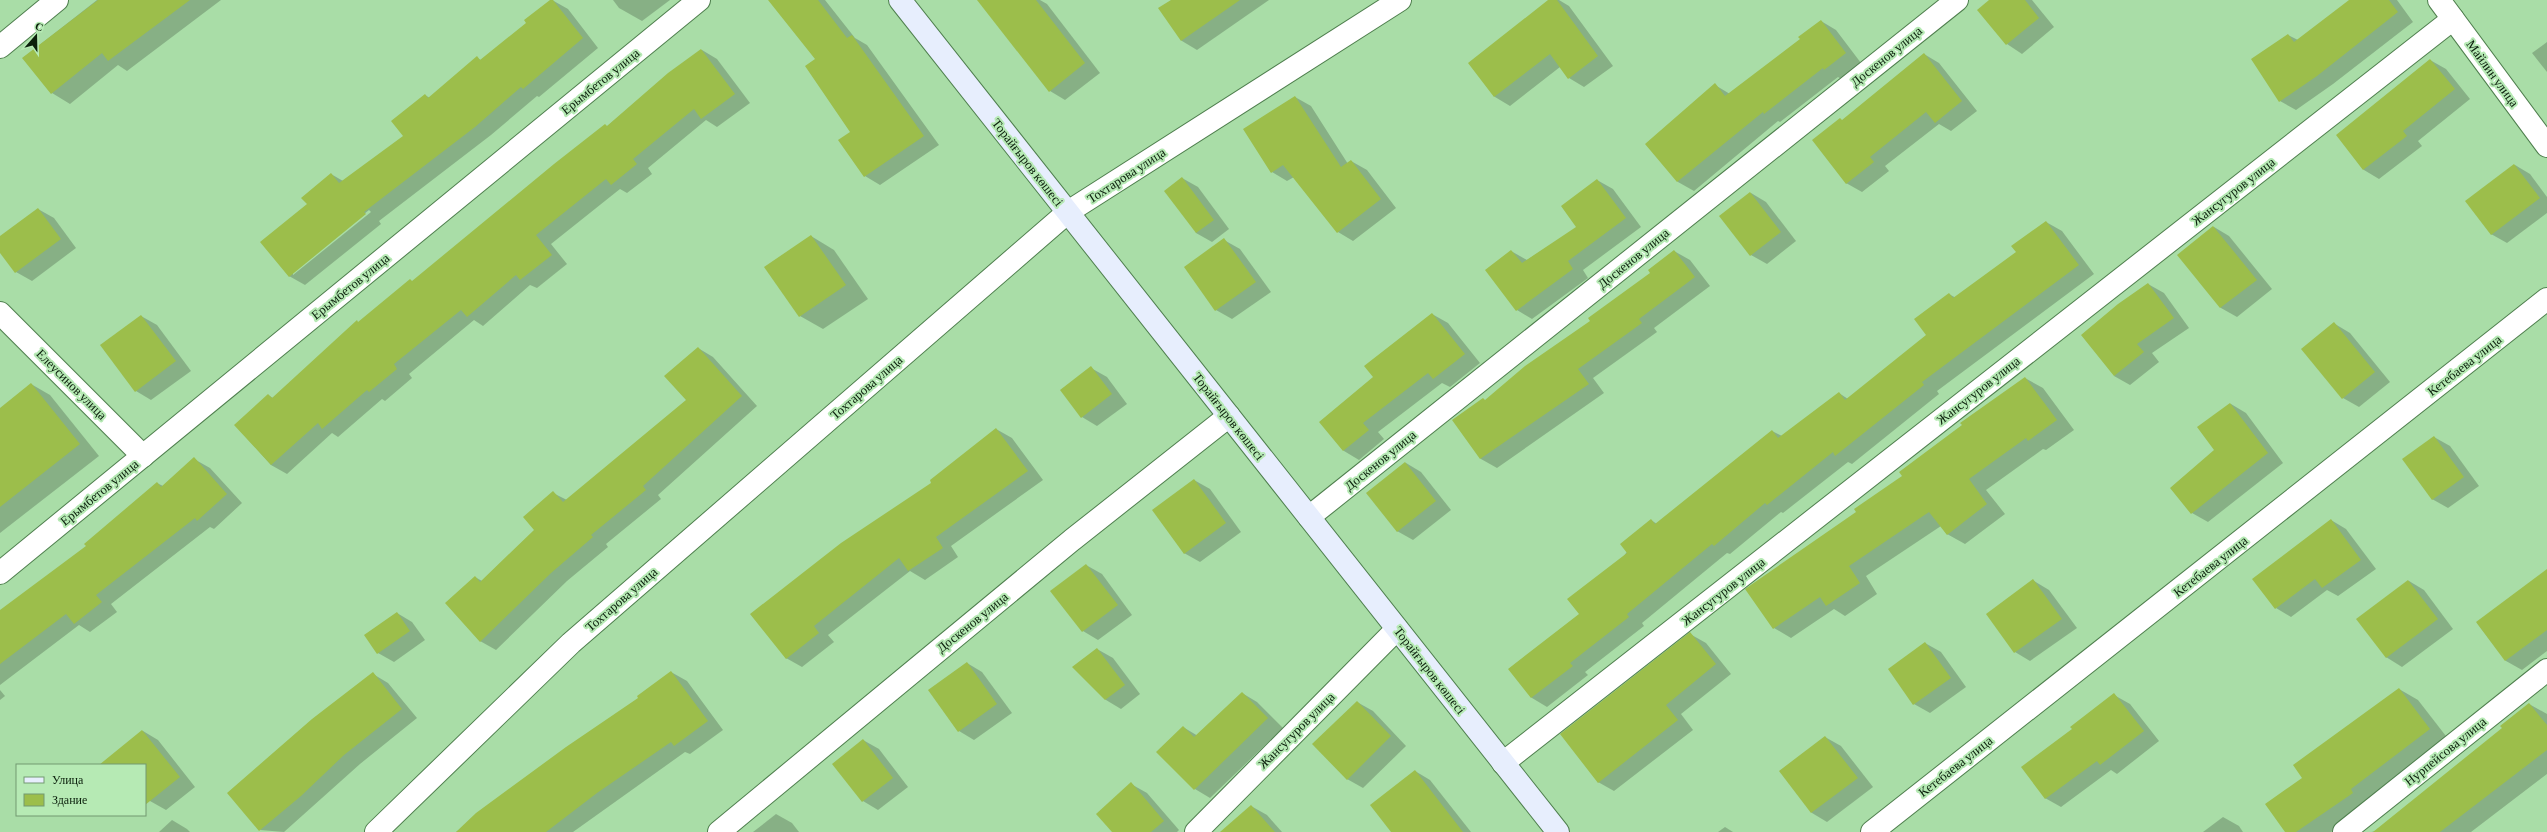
<svg xmlns="http://www.w3.org/2000/svg" width="2547" height="832" font-family="'Crimson Pro',serif">
<rect width="100%" height="100%" fill="#a9dda7"/>
<g fill="#0003" fill-rule="evenodd">
<polygon points="97,0 221,0 127,71 118,65 70,104 52,93 23,58"/>
<path d="M552,0l16,9 30,39 -59,49 -2,-1 -46,39 -112,86 2,3 -76,61 -16,-9 19,-71 23,-31 12,7 61,-44 21,-42 5,3 47,-40 4,2 47,-37zM369,210l2,2 -78,63v-3z"/>
<polygon points="613,0 670,0 642,21 619,8"/>
<polygon points="770,0 825,0 855,38 867,45 939,145 880,185 865,176 851,132 817,60"/>
<polygon points="978,0 1040,0 1047,4 1100,73 1065,100 1050,91"/>
<polygon points="1172,0 1269,0 1197,50 1182,41 1160,8"/>
<polygon points="1550,0 1559,0 1569,6 1613,66 1584,87 1569,78 1560,67 1510,106 1495,97 1469,63"/>
<polygon points="1991,0 2032,0 2054,27 2022,54 2007,44 1978,10"/>
<polygon points="2351,0 2397,0 2413,22 2333,84 2296,110 2280,101 2288,35 2298,40"/>
<polygon points="1821,21 1836,30 1861,63 1841,79 1838,77 1780,122 1778,121 1694,191 1678,182 1646,144 1715,85 1730,94 1801,39"/>
<polygon points="2547,42 2547,72 2532,53"/>
<polygon points="702,50 717,59 750,103 717,127 706,120 648,168 652,174 627,193 620,189 551,244 567,264 537,288 530,285 483,326 474,320 409,374 412,378 385,401 382,399 338,437 332,433 287,474 271,465 235,425 268,395 273,398 359,323 413,282"/>
<polygon points="1924,54 1939,63 1977,111 1951,131 1939,124 1885,166 1889,171 1862,192 1846,183 1842,121"/>
<polygon points="2430,60 2446,69 2470,99 2418,141 2422,146 2379,179 2364,170 2338,136"/>
<polygon points="1295,97 1311,106 1348,164 1351,161 1367,170 1396,208 1353,241 1338,232 1294,177 1287,181 1272,172"/>
<polygon points="2515,165 2530,174 2547,197 2547,213 2507,243 2491,234"/>
<polygon points="1182,178 1198,187 1229,229 1212,242 1196,233"/>
<polygon points="1597,180 1613,189 1641,227 1583,270 1588,278 1532,319 1517,310 1511,251 1527,260 1578,227"/>
<polygon points="1751,193 1766,202 1796,241 1767,264 1751,255"/>
<polygon points="38,209 54,218 76,248 32,281 16,272 0,251 0,237"/>
<polygon points="2046,222 2062,231 2094,274 1937,391 1939,394 1852,464 1848,462 1783,513 1781,512 1730,554 1727,553 1642,623 1644,626 1585,672 1588,675 1547,707 1532,698 1509,669 1580,614 1651,520 1657,524 1772,431 1782,436 1839,393 1848,399 1928,335 1949,294 1956,298 2017,252"/>
<polygon points="2214,227 2229,236 2272,289 2237,317 2221,308 2179,255"/>
<polygon points="811,236 834,250 868,299 823,329 800,316"/>
<polygon points="1224,240 1240,249 1271,292 1232,319 1216,310 1185,267"/>
<polygon points="1674,251 1690,260 1710,286 1654,328 1657,332 1593,378 1604,393 1497,468 1481,459 1454,420 1486,401 1591,322 1652,273"/>
<polygon points="2148,284 2164,293 2189,328 2152,353 2159,362 2130,385 2114,376"/>
<polygon points="1432,314 1448,323 1480,363 1450,387 1442,383 1378,432 1384,439 1359,460 1344,451 1321,423 1374,378"/>
<polygon points="141,316 157,325 191,371 151,400 136,391"/>
<polygon points="2335,324 2350,333 2390,382 2359,407 2343,398 2303,349"/>
<polygon points="698,348 713,357 757,406 658,495 661,499 606,544 608,547 567,581 496,650 480,641 475,577 482,581 535,530 553,493 567,500 687,400"/>
<polygon points="1091,368 1107,377 1127,404 1097,426 1082,417"/>
<polygon points="2025,378 2043,388 2074,430 2046,450 2043,449 1986,490 2005,514 1965,544 1947,534 1941,526 1866,576 1877,594 1845,616 1834,609 1791,638 1774,628 1858,512"/>
<polygon points="31,384 50,395 99,456 0,533 0,409"/>
<polygon points="2231,404 2246,413 2283,463 2208,522 2192,513 2171,488 2216,450"/>
<polygon points="996,429 1012,438 1043,480 951,546 958,557 925,580 910,571 828,635 834,642 802,667 786,658 933,483"/>
<polygon points="2434,437 2450,446 2479,486 2448,508 2432,499"/>
<polygon points="194,459 210,468 242,503 214,529 210,527 111,604 117,612 90,632 79,625 0,685 0,612 87,546 157,483 163,486"/>
<polygon points="1406,463 1421,472 1451,510 1413,540 1397,531"/>
<polygon points="1194,480 1210,489 1241,532 1200,562 1184,553"/>
<polygon points="2331,520 2346,529 2376,569 2338,596 2327,590 2291,617 2276,608"/>
<polygon points="1086,565 1102,574 1132,615 1098,640 1083,631"/>
<polygon points="2547,570 2547,651 2522,670 2506,661 2477,623"/>
<polygon points="2034,581 2049,590 2077,628 2030,661 2015,652"/>
<polygon points="2409,581 2424,590 2453,629 2402,667 2386,657"/>
<polygon points="397,613 412,622 425,640 394,662 378,653 365,635"/>
<polygon points="1690,634 1706,643 1731,674 1681,714 1693,730 1614,791 1598,782"/>
<polygon points="1925,643 1941,652 1966,687 1930,713 1914,704"/>
<polygon points="1097,649 1113,658 1140,694 1121,709 1106,700 1073,667"/>
<polygon points="967,663 982,672 1012,713 974,740 959,731"/>
<polygon points="671,672 687,681 723,730 690,754 685,752 573,832 456,832 640,698"/>
<polygon points="373,674 388,683 417,718 360,764 284,832 260,830"/>
<polygon points="2399,689 2418,700 2449,740 2372,804 2331,832 2287,832 2303,778"/>
<polygon points="0,690 5,696 0,700"/>
<polygon points="1242,693 1257,702 1283,728 1210,798 1195,789 1183,727 1198,736"/>
<polygon points="2114,695 2130,704 2159,741 2117,774 2111,770 2061,807 2045,798 2073,730"/>
<polygon points="1357,702 1373,711 1406,746 1363,788 1347,779"/>
<polygon points="2529,704 2547,714 2547,774 2471,832 2371,832 2376,831 2504,728"/>
<polygon points="143,731 158,740 195,787 166,810 150,801 145,794 145,765 122,765"/>
<polygon points="1825,737 1841,746 1873,787 1827,822 1812,813 1780,771"/>
<polygon points="863,740 879,749 908,787 878,810 863,801"/>
<polygon points="1415,771 1430,780 1471,832 1392,832"/>
<polygon points="1131,784 1147,793 1179,830 1177,832 1113,832"/>
<polygon points="1251,806 1267,815 1282,832 1222,832"/>
<polygon points="776,814 792,823 799,832 753,832"/>
<polygon points="2223,817 2239,826 2243,832 2203,832"/>
<polygon points="172,820 187,829 190,832 159,832"/>
<polygon points="1725,827 1733,832 1718,832"/>
</g>
<g fill="#9cbe4b">
<polygon points="98,0 190,0 108,61 102,53 51,94 22,58"/>
<polygon points="550,0 553,0 583,38 523,89 521,87 475,127 364,212 366,214 289,277 260,242 307,204 301,198 331,173 339,183 403,136 391,121 425,94 428,98 477,56 480,60 526,23 524,20"/>
<polygon points="768,0 818,0 847,38 852,35 924,136 864,177 838,140 850,132 805,66 815,59"/>
<polygon points="977,0 1036,0 1085,63 1049,92"/>
<polygon points="1171,0 1240,0 1181,41 1158,8"/>
<polygon points="1548,0 1557,0 1598,56 1568,79 1550,54 1494,97 1468,63"/>
<polygon points="1989,0 2025,0 2039,18 2006,45 1977,10"/>
<polygon points="2349,0 2389,0 2398,12 2317,76 2279,102 2251,59 2288,34 2294,42"/>
<polygon points="1821,20 1846,53 1824,70 1823,68 1764,114 1763,112 1677,182 1645,144 1715,83 1725,96 1800,39 1798,37"/>
<polygon points="701,49 735,94 701,119 694,109 633,159 637,164 611,185 606,179 536,235 552,255 520,280 516,275 467,317 461,310 394,364 397,369 369,392 367,390 322,429 318,423 271,465 234,425 268,394 272,398 357,320 358,322 410,279 412,281 554,164 605,124 607,126 668,73"/>
<polygon points="1924,53 1962,101 1935,123 1926,112 1870,157 1874,162 1846,184 1812,140 1840,118 1842,120"/>
<polygon points="2430,59 2455,89 2403,131 2407,136 2363,170 2336,135"/>
<polygon points="1295,96 1341,167 1351,160 1381,199 1337,233 1283,165 1271,173 1243,129"/>
<polygon points="2514,164 2540,198 2491,235 2465,201"/>
<polygon points="1182,177 1214,220 1196,233 1164,191"/>
<polygon points="1597,179 1626,218 1568,261 1573,269 1516,311 1485,270 1511,250 1522,263 1576,227 1561,206"/>
<polygon points="1750,192 1781,232 1750,256 1719,216"/>
<polygon points="38,208 61,239 15,273 0,253 0,236"/>
<polygon points="2046,221 2079,265 1922,382 1924,385 1835,456 1833,452 1767,505 1765,503 1714,546 1712,544 1627,614 1629,617 1570,663 1573,666 1531,698 1508,669 1579,614 1567,599 1627,553 1620,544 1651,519 1655,524 1772,430 1778,438 1839,392 1845,400 1926,335 1914,319 1949,293 1953,298 2016,252 2011,246"/>
<polygon points="2213,226 2257,280 2220,308 2177,255"/>
<polygon points="811,235 846,285 799,317 764,267"/>
<polygon points="1224,238 1256,282 1215,311 1184,267"/>
<polygon points="1674,250 1695,277 1639,319 1642,323 1578,369 1589,384 1480,459 1452,420 1483,398 1485,400 1525,366 1590,321 1588,318 1650,273 1648,270"/>
<polygon points="2148,283 2174,318 2137,344 2144,352 2114,376 2081,335 2118,304"/>
<polygon points="1432,313 1465,354 1433,379 1428,373 1363,423 1369,430 1343,451 1319,422 1373,377 1364,366"/>
<polygon points="141,315 176,361 135,392 100,345"/>
<polygon points="2334,322 2375,372 2342,399 2301,349"/>
<polygon points="698,347 742,396 643,486 646,490 591,535 593,537 551,573 480,642 445,603 475,576 480,582 534,530 523,517 553,491 563,502 686,400 664,376"/>
<polygon points="1091,366 1112,394 1081,418 1060,390"/>
<polygon points="2025,377 2057,420 2028,441 2026,438 1969,479 1987,504 1947,535 1929,512 1849,566 1860,583 1826,606 1820,597 1773,629 1745,589 1856,512 1854,509 1902,476 1899,472 1962,425 1960,423"/>
<polygon points="31,383 80,444 0,507 0,408"/>
<polygon points="2230,403 2268,453 2191,514 2170,488 2214,450 2197,427"/>
<polygon points="996,428 1028,471 936,537 943,548 908,571 899,558 814,626 819,633 786,659 750,614 841,543 931,483 930,480"/>
<polygon points="2434,436 2464,477 2432,500 2402,459"/>
<polygon points="194,457 227,494 197,521 195,518 96,595 102,602 74,624 66,614 0,664 0,610 86,546 84,544 157,482 161,487"/>
<polygon points="1405,462 1436,501 1397,532 1366,493"/>
<polygon points="1194,479 1226,523 1184,554 1152,510"/>
<polygon points="2331,519 2361,560 2322,588 2315,579 2275,609 2252,579"/>
<polygon points="1086,564 1118,605 1082,632 1050,591"/>
<polygon points="2547,569 2547,630 2505,661 2476,622"/>
<polygon points="2033,579 2062,619 2014,653 1986,614"/>
<polygon points="2408,580 2438,619 2386,658 2356,619"/>
<polygon points="397,612 410,631 377,654 364,635"/>
<polygon points="1690,632 1716,664 1666,705 1678,720 1598,783 1560,734"/>
<polygon points="1925,642 1951,678 1913,705 1888,669"/>
<polygon points="1097,648 1125,685 1105,700 1072,667"/>
<polygon points="967,662 997,704 958,732 928,690"/>
<polygon points="671,671 708,721 674,746 671,742 597,793 546,832 456,832 476,813 566,747 638,698 637,696"/>
<polygon points="373,672 402,709 344,755 301,796 259,831 227,793 312,719"/>
<polygon points="2399,688 2430,729 2351,789 2353,793 2296,832 2285,832 2265,804 2302,778 2293,765"/>
<polygon points="1242,692 1268,718 1194,790 1156,752 1183,726 1194,737"/>
<polygon points="2114,693 2144,731 2100,765 2097,761 2045,799 2021,767 2072,729 2070,727"/>
<polygon points="1357,701 1391,736 1347,780 1312,744"/>
<polygon points="2529,703 2547,725 2547,750 2440,832 2373,832 2502,728 2500,726"/>
<polygon points="142,730 180,777 145,805 145,765 99,765"/>
<polygon points="1825,736 1858,778 1811,813 1779,771"/>
<polygon points="863,739 893,778 862,802 832,764"/>
<polygon points="1415,770 1463,832 1391,832 1370,805"/>
<polygon points="1131,782 1164,821 1151,832 1112,832 1096,814"/>
<polygon points="1251,805 1275,832 1220,832"/>
</g>
<g fill="none" stroke-linecap="round" stroke-linejoin="round">
<g stroke="#4f7f4e" stroke-width="24">
<g id="street">
<polyline points="2439,0 2547,146"/>
<polyline points="0,47 57,0"/>
<polyline points="0,313 143,456"/>
<polyline points="1309,517 1957,0"/>
<polyline points="0,573 699,0"/>
<polyline points="1503,763 2453,19"/>
<polyline points="376,832 571,643 1068,212 1400,0"/>
<polyline points="719,832 1072,540 1229,416"/>
<polyline points="1196,832 1397,629"/>
<polyline points="1872,832 2547,299"/>
<polyline points="2344,832 2547,670"/>
</g>
</g>
<g stroke="#4f7f4e" stroke-width="24">
<polyline id="secondary" points="900,0 1558,832"/>
</g>
<use href="#street" stroke="#fff" stroke-width="22"/>
<use href="#secondary" stroke="#e7eefd" stroke-width="22"/>
</g>
<g text-anchor="middle" stroke-width="4" stroke-linejoin="round" paint-order="stroke">
<g font-size="13" fill="#0b1f0c" stroke="#b6eab4">
<text transform="translate(1886 56) rotate(-39)" y="5">Доскенов улица</text>
<text transform="translate(2493 73) rotate(54)" y="5">Майлин улица</text>
<text transform="translate(600 81) rotate(-39)" y="5">Ерымбетов улица</text>
<text transform="translate(1028 162) rotate(52)" y="5">Торайғыров көшесі</text>
<text transform="translate(1126 175) rotate(-33)" y="5">Тохтарова улица</text>
<text transform="translate(2233 191) rotate(-38)" y="5">Жансугуров улица</text>
<text transform="translate(1633 258) rotate(-39)" y="5">Доскенов улица</text>
<text transform="translate(350 286) rotate(-39)" y="5">Ерымбетов улица</text>
<text transform="translate(2464 365) rotate(-38)" y="5">Кетебаева улица</text>
<text transform="translate(72 384) rotate(45)" y="5">Елеусинов улица</text>
<text transform="translate(866 387) rotate(-41)" y="5">Тохтарова улица</text>
<text transform="translate(1978 390) rotate(-38)" y="5">Жансугуров улица</text>
<text transform="translate(1229 416) rotate(52)" y="5">Торайғыров көшесі</text>
<text transform="translate(1380 460) rotate(-39)" y="5">Доскенов улица</text>
<text transform="translate(99 492) rotate(-39)" y="5">Ерымбетов улица</text>
<text transform="translate(2210 566) rotate(-38)" y="5">Кетебаева улица</text>
<text transform="translate(1723 591) rotate(-38)" y="5">Жансугуров улица</text>
<text transform="translate(621 599) rotate(-41)" y="5">Тохтарова улица</text>
<text transform="translate(972 622) rotate(-39)" y="5">Доскенов улица</text>
<text transform="translate(1430 670) rotate(52)" y="5">Торайғыров көшесі</text>
<text transform="translate(1296 730) rotate(-45)" y="5">Жансугуров улица</text>
<text transform="translate(2445 751) rotate(-39)" y="5">Нурпейсова улица</text>
<text transform="translate(1955 766) rotate(-38)" y="5">Кетебаева улица</text>
</g>
</g>
<rect x="16" y="764" width="130" height="52" fill="#b6eab4" stroke="#729971"/>
<rect x="24" y="777" width="20" height="6" fill="#e7eefd" stroke="#729971"/>
<text x="52" y="784" font-size="12" fill="#0b1f0c">Улица</text>
<rect x="24" y="794" width="20" height="12" fill="#9cbe4b" stroke="#729971"/>
<text x="52" y="804" font-size="12" fill="#0b1f0c">Здание</text>
<g transform="translate(36 36) rotate(20)" stroke="#b6eab4" stroke-width="3" paint-order="stroke">
<path d="M0-3L7 15L0 10L-7 15Z" fill="#0b1f0c"/>
<text y="-6" font-size="11" font-weight="bold" text-anchor="middle" fill="#0b1f0c">С</text>
</g>
</svg>
